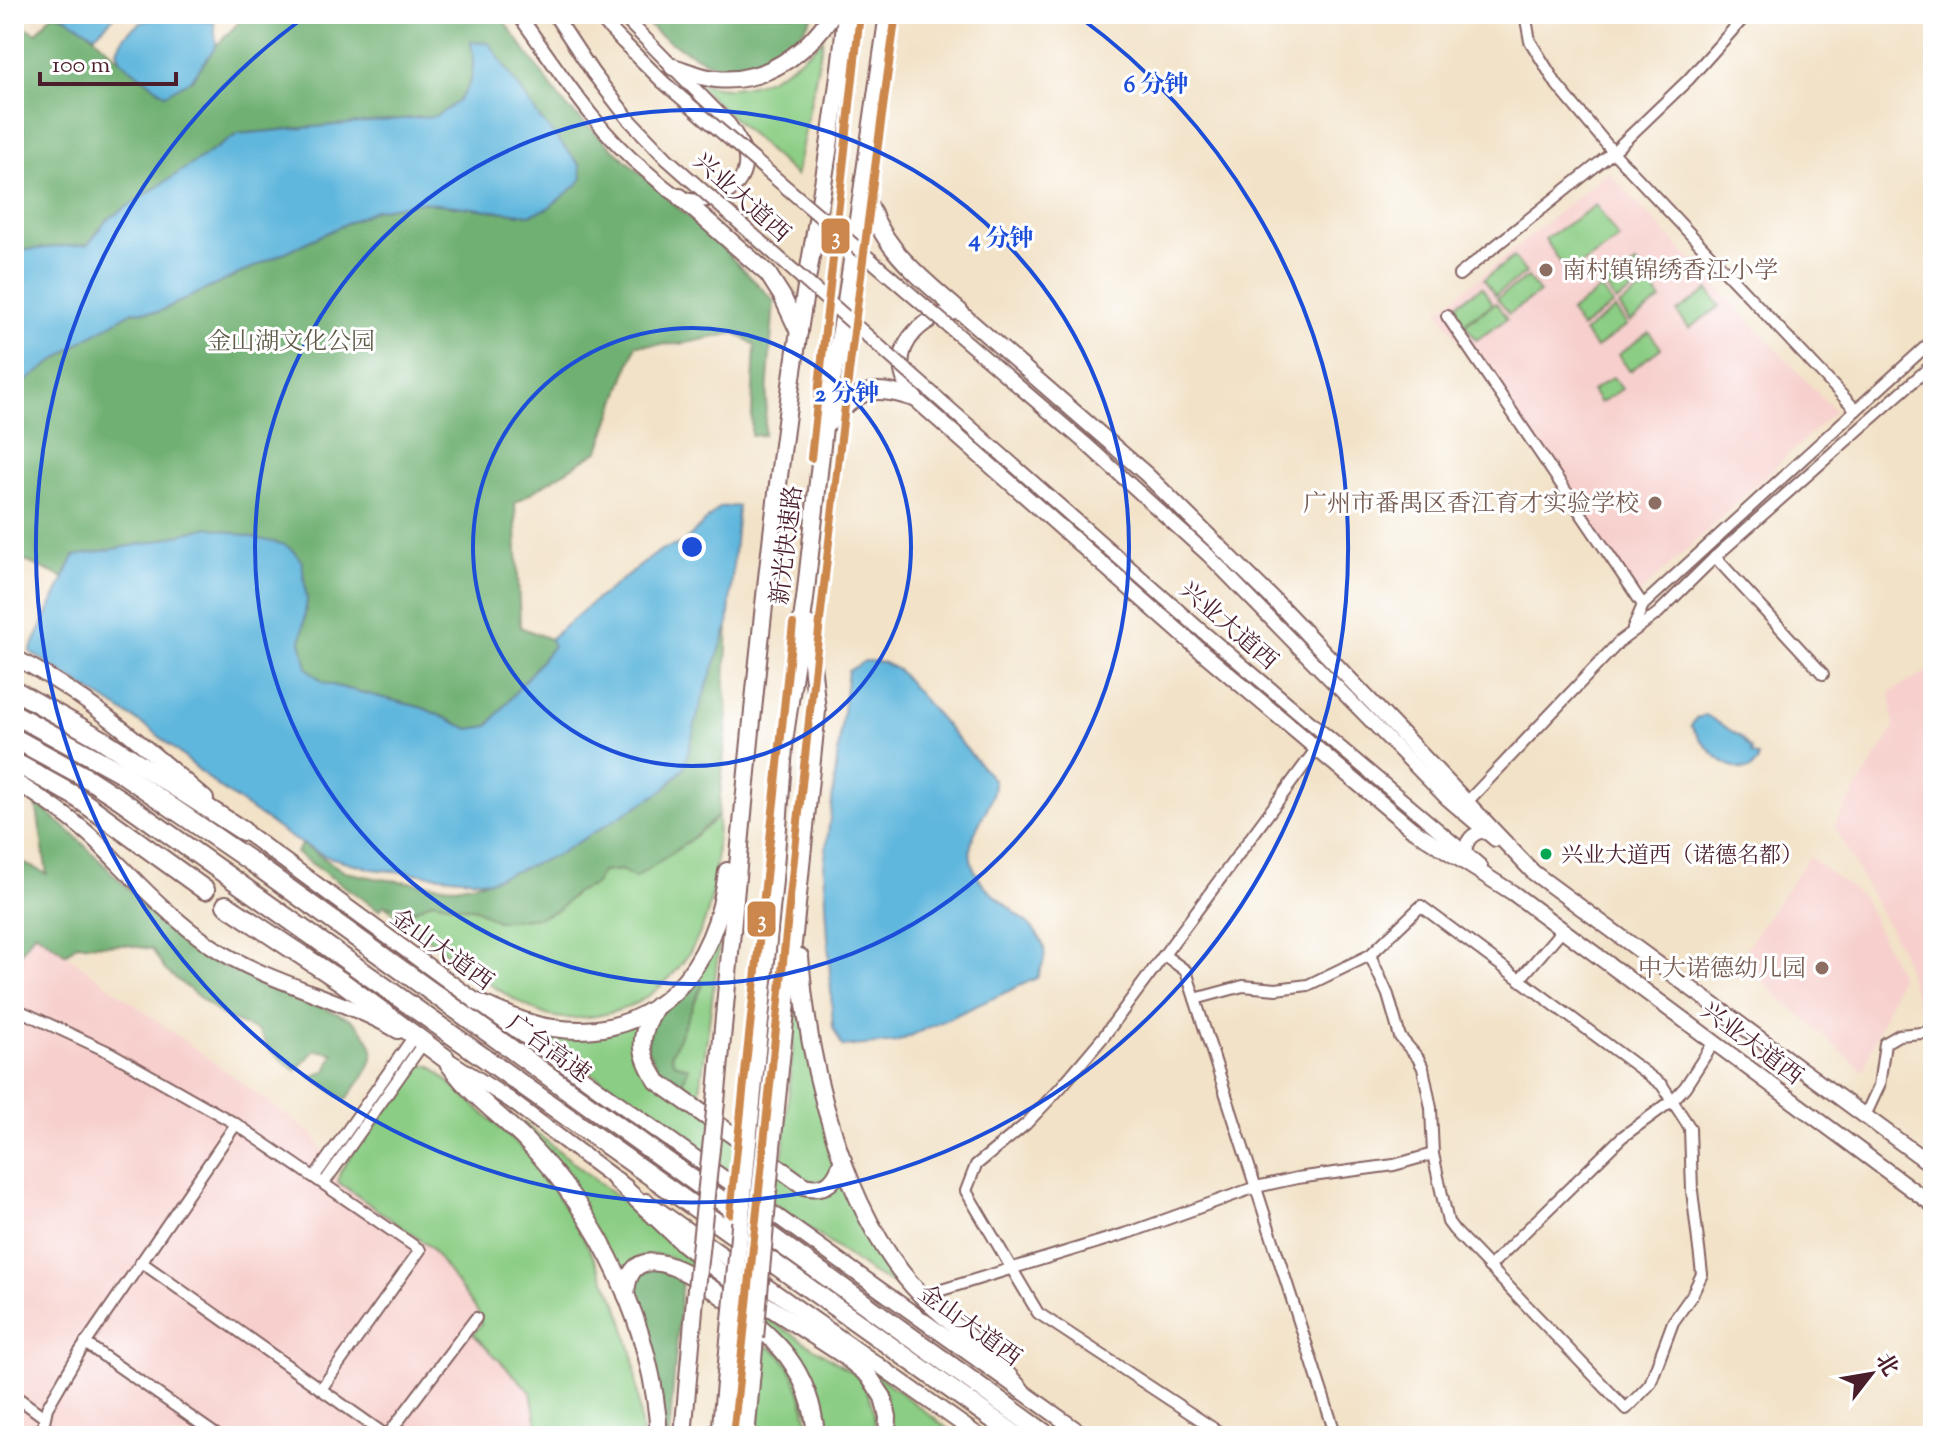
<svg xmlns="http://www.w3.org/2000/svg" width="1947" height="1450" font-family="'Sorts Mill Goudy','Noto Serif SC',serif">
<rect width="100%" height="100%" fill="#fff"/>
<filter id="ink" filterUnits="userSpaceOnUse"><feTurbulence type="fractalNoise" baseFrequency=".0125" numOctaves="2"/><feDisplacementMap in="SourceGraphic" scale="16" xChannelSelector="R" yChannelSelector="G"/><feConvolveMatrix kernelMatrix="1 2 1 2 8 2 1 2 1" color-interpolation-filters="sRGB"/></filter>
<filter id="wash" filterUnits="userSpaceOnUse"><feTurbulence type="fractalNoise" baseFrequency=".006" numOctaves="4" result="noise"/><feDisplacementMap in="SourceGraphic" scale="32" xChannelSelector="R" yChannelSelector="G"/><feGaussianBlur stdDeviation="1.8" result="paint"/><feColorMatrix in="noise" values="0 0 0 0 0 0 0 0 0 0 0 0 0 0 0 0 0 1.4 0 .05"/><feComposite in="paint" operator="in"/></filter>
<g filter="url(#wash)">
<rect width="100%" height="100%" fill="#f2e2c7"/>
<g fill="#f7d0cd">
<polygon points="1608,172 1835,411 1638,595 1438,311"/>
<polygon points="1933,668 1933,1004 1919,1009 1901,950 1834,826 1894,728 1890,692"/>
<polygon points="1809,857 1862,896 1900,976 1863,1071 1738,960"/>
<polygon points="35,932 315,1136 338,1182 430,1247 478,1312 481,1324 474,1335 531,1392 539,1436 14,1436 14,962"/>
</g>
<g fill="#8bcd84" stroke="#6a7658" stroke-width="2">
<path d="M823,39l-27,137 -101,-93c10,1 21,5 32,5 38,1 70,-24 96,-49z"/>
<polygon points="1596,205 1619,239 1568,274 1545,239"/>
<polygon points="1514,257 1526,273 1495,295 1484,279"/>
<polygon points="1636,264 1647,280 1616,302 1605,286"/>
<polygon points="1528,277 1539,293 1509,314 1497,298"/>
<polygon points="1650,284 1661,300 1630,322 1619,306"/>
<polygon points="1482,287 1493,304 1462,324 1451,308"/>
<polygon points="1601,289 1613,305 1581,328 1570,312"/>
<polygon points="1708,290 1720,306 1689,328 1677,312"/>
<polygon points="1496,303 1507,319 1476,340 1465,324"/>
<polygon points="1615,309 1627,325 1596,348 1584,332"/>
<polygon points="1649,332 1661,348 1630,371 1618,355"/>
<polygon points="1613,377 1622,389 1600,403 1592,391"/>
<path d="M718,817c-1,23 -1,49 -5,72 -10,59 -48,112 -108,125 -21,5 -46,7 -66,-2 -56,-26 -106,-71 -155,-107l29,6 19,-10 44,8 21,12 43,-4 18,-7 18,-18 18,-7 8,-13 19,-2 15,7 49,-33z"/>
<polygon points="714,945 719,946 698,1106 678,1091 671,1055 702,984 696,978"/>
<polygon points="798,994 835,1157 829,1179 809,1182 782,1164"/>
<polygon points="642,1020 638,1058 808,1193 842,1180 859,1219 906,1290 873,1274 528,1028"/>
<polygon points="420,1064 431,1066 532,1157 579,1229 619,1307 634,1360 642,1436 539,1436 531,1392 473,1334 481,1324 478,1312 430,1247 338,1182 340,1172 414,1066"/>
<path d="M524,1123l109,87 48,43 89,67 85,54c16,19 21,37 20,62h-54l-52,-105 -96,-72c-23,-8 -37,-4 -51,17l-102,-147z"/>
<path d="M765,1345c32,13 38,62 47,91h-50l-4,-14z"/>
<polygon points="872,1371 957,1436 885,1436"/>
</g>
<g fill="#70b072" stroke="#5d684e" stroke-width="2">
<path d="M52,14c27,0 47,30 67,45 11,8 56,16 73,20l24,-33 31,-32h252l65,90 155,141 55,56 -10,134 -13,1 4,-91 -20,-12 -54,11 -45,1 -37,105 -84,53 5,124 30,12 4,6 -65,81 -20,3 -46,-21 -99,-25 -17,-15 -6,-27 6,-41 -98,-73 -56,15 -78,14 -11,22 -50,-22v-166l65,-47 54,-32 25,1 217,-102 47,-8 108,13 50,-50 -108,-123c3,38 1,55 -37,74l-197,18 -131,86 -19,24 -74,7v-229l23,11z"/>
<path d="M641,14h173c-22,36 -53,59 -97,51 -12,-2 -24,-10 -34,-16 -16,-8 -34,-19 -42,-35z"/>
<polygon points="728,626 725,685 728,715 718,816 685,844 635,878 621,870 602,872 594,885 576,892 558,910 540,917 497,921 476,909 432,901 413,911 384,905 379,910 296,853 302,844 345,872 380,879 455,887 487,881 684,768 699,706"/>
<path d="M36,803l40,34 103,102 51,31 119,48c41,32 21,49 -3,82l-35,-23 15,-6 8,-18 -19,-3 -19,21 -25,-20 -13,-20 -34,-14 -59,-47 -13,-21 -26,-4 -49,-1 -11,10 -31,-22 -21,30v-103l33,15z"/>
<polygon points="696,978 703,983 671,1055 674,1063 689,1068 678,1091 666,1082 647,1049 648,1030 661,1009"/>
<polygon points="658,1268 682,1278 669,1436 663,1436 631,1296 636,1275"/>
</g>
<g fill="#60b7dd" stroke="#556b84" stroke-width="2">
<polygon points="60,14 117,14 95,35"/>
<path d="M156,18l58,4 2,24 -24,33 -27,15 -44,-33 -4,-10c5,-17 21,-30 39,-33z"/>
<path d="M471,42l18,1 51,76 40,46 2,13 -5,7 -29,23 -18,7 -108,-13 -47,8 -217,102 -25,-1 -54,32 -65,47v-139l74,-7 19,-24 131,-86 197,-18c34,-17 43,-38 36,-74z"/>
<polygon points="738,506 728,626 700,706 684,768 664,790 555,856 489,881 373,869 325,856 293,839 220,788 153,731 30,652 74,556 153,542 209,527 285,545 295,552 302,562 307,600 301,641 307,668 324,683 423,708 469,729 488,726 553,646 550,639 593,602 661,550 683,543 720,507"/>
<path d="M865,661l18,1 15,8 96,111c1,34 -39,56 -17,94 14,25 55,44 65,67 6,12 0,25 -5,36l-140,64 -54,5 -10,-19 -9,-162 24,-195z"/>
<path d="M1706,715l35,22 11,13 -1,3 7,4v4l-7,8c-26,4 -47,-24 -60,-43l5,-8z"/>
</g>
</g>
<g filter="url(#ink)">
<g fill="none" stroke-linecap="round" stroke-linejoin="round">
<g stroke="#856362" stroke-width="14">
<g id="minor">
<polyline points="1525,14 1530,41 1557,85 1613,152 1856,410 1933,340"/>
<polyline points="1459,275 1613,152 1688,80 1747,14"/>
<polyline points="1447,316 1643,605"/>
<polyline points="1715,557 1823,674"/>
<polyline points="1633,628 1643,605 1856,410"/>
<polyline points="1468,801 1619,642 1658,613 1715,557 1933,364"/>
<polyline points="1164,955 1186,971 1336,1436"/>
<polyline points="1520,979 1562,930"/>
<polyline points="1195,999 1243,986 1276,989 1308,985 1370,955 1388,995 1400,1037 1418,1058 1423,1068 1431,1108 1433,1154 1448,1222 1454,1230 1626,1409 1650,1384 1673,1322 1692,1295 1702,1274 1692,1191 1690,1128 1662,1085 1421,906 1370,955"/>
<polyline points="14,1008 111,1053 236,1124"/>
<polyline points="1865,1116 1879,1086 1885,1043 1899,1035 1933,1032"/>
<polyline points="315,1176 412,1039"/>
<polyline points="324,1183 422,1045"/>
<polyline points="141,1262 387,1436"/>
<polyline points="1489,1267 1622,1137 1673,1100 1685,1087 1714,1042"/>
<polyline points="922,1296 1134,1231 1256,1187 1297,1178 1394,1165 1433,1154"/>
<polyline points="85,1343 218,1436"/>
<polyline points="14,1395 44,1417"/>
<polyline points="41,1436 47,1408 79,1353 236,1124 420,1250 321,1389"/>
<polyline points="387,1436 476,1318"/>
<polyline points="1225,1436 1038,1313 966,1191 976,1165 1026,1124 1061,1087 1104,1036 1317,748"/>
</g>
</g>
<g stroke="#856362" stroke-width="16">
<g id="tertiary">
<path d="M518,14c39,53 76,115 128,157 10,8 23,21 34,26 29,12 69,-6 65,-40 -2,-13 -9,-23 -16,-33l-108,-110"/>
<polyline points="554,14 593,73"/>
<polyline points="596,14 623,42"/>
<polyline points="1208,555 1447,799 1495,840"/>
<polyline points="1196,626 1481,866"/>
<path d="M1465,853c1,-13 7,-20 20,-22"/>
</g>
</g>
<g stroke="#856362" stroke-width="18">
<g id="secondary">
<path d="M14,657c70,36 132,90 192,142"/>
<path d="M14,781c28,17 55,35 79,57 38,37 73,77 117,107 58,39 128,51 188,86"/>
<polyline points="237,826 477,1002 1085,1436"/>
<polyline points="451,1062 510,1100 626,1187"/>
<path d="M1933,1166l-399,-293 -251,-264 -137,-135 -186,-162c-34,0 -70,32 -55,69 2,6 6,12 9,17l287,253 211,178 101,64 420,312"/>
<polyline points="646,1201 979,1436"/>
</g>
</g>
<g stroke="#856362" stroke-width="20">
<g id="trunk">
<path d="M673,67c13,4 29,11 43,12 48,5 91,-26 116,-65"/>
<path d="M864,190c17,59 52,83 96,122"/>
<polyline points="680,197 768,274 782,296 799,332"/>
<path d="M824,427c35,-35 40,-44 90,-29"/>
<path d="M800,957c8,110 44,260 123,340 20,20 44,37 64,57 12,11 23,24 34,36"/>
<path d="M477,1002c25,10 50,23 76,26 104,15 164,-62 174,-157"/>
<path d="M656,1006c-17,31 -19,44 1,75l147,105c23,6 32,-6 39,-26"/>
<path d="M445,1058c21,34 53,55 81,83 75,77 127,187 133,295"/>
<path d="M716,1102c23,-239 42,-479 75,-717 17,-124 43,-246 55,-371"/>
<polyline points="749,1132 774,880 785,735 805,599 824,427 845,308 888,14"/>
<polyline points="772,1147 817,711 808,624"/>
<polyline points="616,1180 684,1244 746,1292 842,1354 868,1375 883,1397 888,1417 887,1436"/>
<path d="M626,1295c4,-91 141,34 161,61 18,24 27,51 29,80"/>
<polyline points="683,1436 695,1298"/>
<polyline points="720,1436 731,1320"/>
<polyline points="746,1436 755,1338"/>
</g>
</g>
<g stroke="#856362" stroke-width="22">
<g id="motorway">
<polyline points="14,690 101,739 243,831"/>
<polyline points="14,714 120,772 253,863 1048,1436"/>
<polyline points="14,738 87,778 121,800 1017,1436"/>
<polyline points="14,762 75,796 205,890"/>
<polyline points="226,905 342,982 445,1058"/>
</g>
</g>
<use href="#minor" stroke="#fff" stroke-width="10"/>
<use href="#tertiary" stroke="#fff" stroke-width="12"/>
<use href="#secondary" stroke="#fff" stroke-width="14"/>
<use href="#trunk" stroke="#fff" stroke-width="16"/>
<use href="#motorway" stroke="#fff" stroke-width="18"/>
<g stroke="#856362" stroke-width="16" stroke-linecap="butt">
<g id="tertiary-bridge">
<polyline points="623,42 663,82 1086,444 1208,555"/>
<polyline points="593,73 627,117 667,159 1196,626"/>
</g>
</g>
<g stroke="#856362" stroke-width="20" stroke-linecap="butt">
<g id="trunk-bridge">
<polyline points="695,1298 716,1102"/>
<polyline points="731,1320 749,1132"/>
<polyline points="755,1338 772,1147"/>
</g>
</g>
<use href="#tertiary-bridge" stroke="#fff" stroke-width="12"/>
<use href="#trunk-bridge" stroke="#fff" stroke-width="16"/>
<g stroke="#fff" stroke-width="14">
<g id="metro-1">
<polyline points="811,458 860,14"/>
<polyline points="730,1214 793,624"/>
<path d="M733,1436c51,-474 96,-950 163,-1422"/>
</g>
</g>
<use href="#metro-1" stroke="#cc874c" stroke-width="8"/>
</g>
</g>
<g fill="none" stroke="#1d4ed8" stroke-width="4">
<circle cx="692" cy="547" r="219"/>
<circle cx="692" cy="547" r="437"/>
<path d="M1078 16A656 656 0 1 1 306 16"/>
</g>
<g fill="#8d6e63" stroke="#fff" stroke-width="3">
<circle cx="1546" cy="270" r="8"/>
<circle cx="1655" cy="503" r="8"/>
<circle cx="1822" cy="968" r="8"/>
</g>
<circle fill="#00a651" stroke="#fff" stroke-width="3" cx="1546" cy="854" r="7"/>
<g text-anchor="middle" stroke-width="6" stroke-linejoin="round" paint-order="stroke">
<g font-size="22" fill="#4a1f2b" stroke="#fff" text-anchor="start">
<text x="1561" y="862">兴业大道西（诺德名都）</text>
</g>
<g font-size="24" fill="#4a1f2b" stroke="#fff">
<text transform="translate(742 197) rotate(42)" y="8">兴业大道西</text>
<text transform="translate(786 545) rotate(-83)" y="8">新光快速路</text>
<text transform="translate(1229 625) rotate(41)" y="8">兴业大道西</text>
<text transform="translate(442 949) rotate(36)" y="8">金山大道西</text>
<text transform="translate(1752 1043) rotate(37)" y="8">兴业大道西</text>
<text transform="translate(549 1048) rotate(36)" y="8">广台高速</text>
<text transform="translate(970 1325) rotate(36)" y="8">金山大道西</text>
</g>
<g font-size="24" fill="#785e54" stroke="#fff" text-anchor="end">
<text x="1562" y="278" text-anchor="start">南村镇锦绣香江小学</text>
<text x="1639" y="511">广州市番禺区香江育才实验学校</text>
<text x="1806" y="976">中大诺德幼儿园</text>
</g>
<g font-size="24" fill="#615c4a" stroke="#fff">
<text x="291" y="349">金山湖文化公园</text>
</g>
</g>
<circle cx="692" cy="547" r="12" fill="#1d4ed8" stroke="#fff" stroke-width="4"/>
<g font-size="24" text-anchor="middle" font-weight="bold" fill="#1d4ed8" stroke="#fff" stroke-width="6" stroke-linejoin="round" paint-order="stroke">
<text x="1156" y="92">6 分钟</text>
<text x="1001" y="246">4 分钟</text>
<text x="847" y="401">2 分钟</text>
</g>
<g stroke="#fff" stroke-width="3">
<rect x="820" y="217" width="31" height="38" rx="8" fill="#cc874c"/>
<rect x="746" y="900" width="31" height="38" rx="8" fill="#cc874c"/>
</g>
<g font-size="22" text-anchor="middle" font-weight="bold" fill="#fff">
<text x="836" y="244">3</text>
<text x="762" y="927">3</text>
</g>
<rect width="1947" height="1450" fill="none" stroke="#fff" stroke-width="48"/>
<g transform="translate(1871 1374) rotate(59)" stroke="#ffffff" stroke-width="6" paint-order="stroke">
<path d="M0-6L14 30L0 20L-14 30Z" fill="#4a1f2b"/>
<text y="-12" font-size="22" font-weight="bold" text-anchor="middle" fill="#4a1f2b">北</text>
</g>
<path d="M40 72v12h136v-12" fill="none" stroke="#4a1f2b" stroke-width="4"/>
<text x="52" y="72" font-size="24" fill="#4a1f2b" stroke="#ffffff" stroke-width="6" paint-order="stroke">100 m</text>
</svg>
